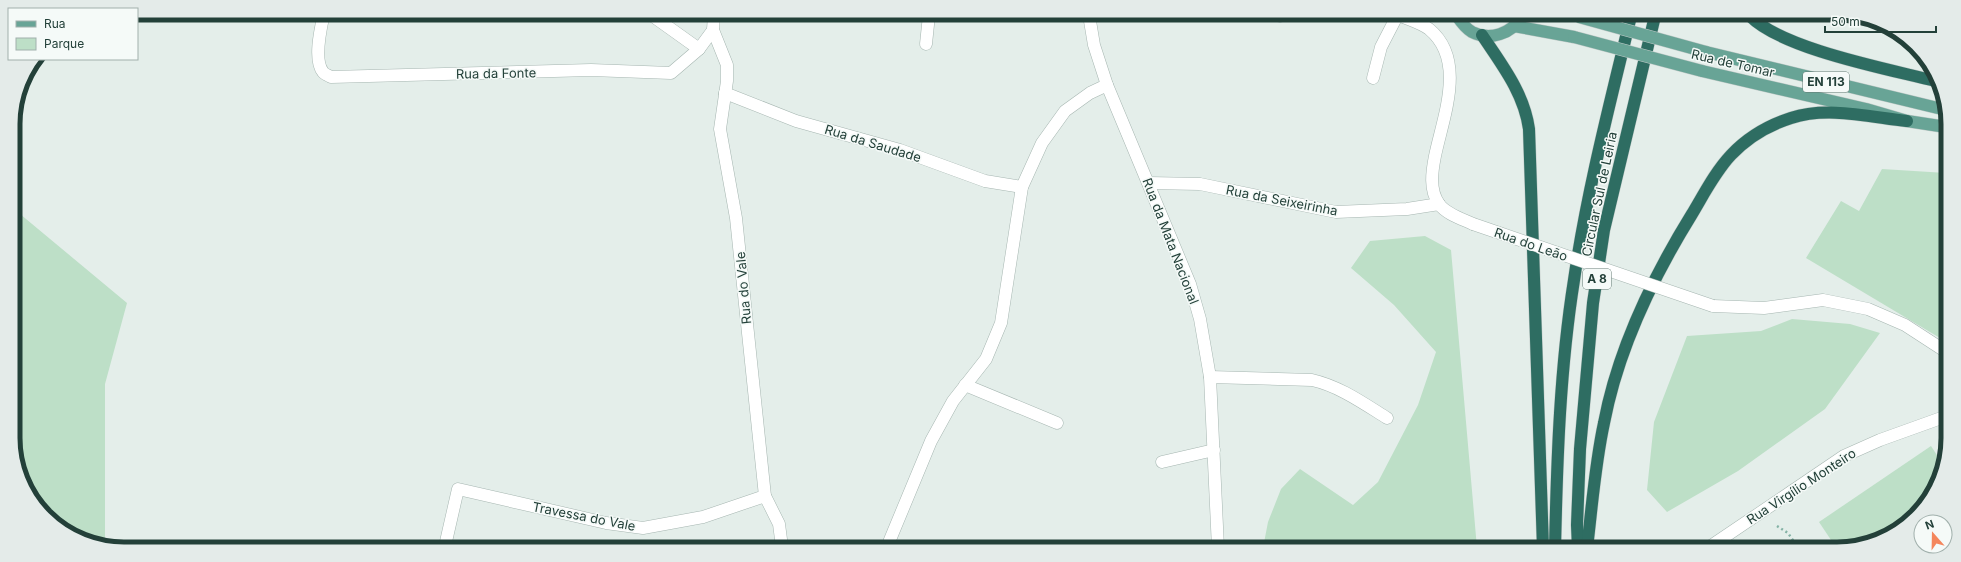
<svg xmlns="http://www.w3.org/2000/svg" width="1961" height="562" font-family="Inter,sans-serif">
<rect width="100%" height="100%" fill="#e4eeea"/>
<g fill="#bddfc7">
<polygon points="1882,169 1946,173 1945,341 1806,258 1841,201 1859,211"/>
<polygon points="14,209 127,303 105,384 105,545 96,545 45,516 15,459"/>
<polygon points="1425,236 1451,250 1477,548 1263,548 1268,522 1281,489 1300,469 1353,505 1378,482 1418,405 1436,352 1394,305 1351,268 1370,241"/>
<polygon points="1792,319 1850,324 1880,333 1825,409 1738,471 1667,512 1647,490 1654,422 1687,336 1761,331"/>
<polygon points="1931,446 1944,466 1929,499 1905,526 1844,549 1837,549 1819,522"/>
</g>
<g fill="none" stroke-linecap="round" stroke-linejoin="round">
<g stroke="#a6b6b1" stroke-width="13">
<g id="minor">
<path d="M324,13c-3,14 -11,47 -1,59 1,2 5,3 8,5l260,-7 80,3 28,-24 14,-19"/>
<polyline points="650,14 699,49"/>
<polyline points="714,14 713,30 727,65 727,81 720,129 736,218 765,496 779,524 782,547"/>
<polyline points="1089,15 1094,45 1107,85 1190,284 1200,319 1210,377 1218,548"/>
<polyline points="1280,16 1281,15"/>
<path d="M1401,16c9,4 20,7 28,13 38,31 14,88 6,127 -3,15 -6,34 4,48 7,10 23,15 34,20"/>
<polyline points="926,44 929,15"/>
<polyline points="1373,78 1381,47 1397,16"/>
<polyline points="725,93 796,121 900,150 985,181 1022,187"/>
<polyline points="1149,183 1200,184 1336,212 1407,209 1439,204"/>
<polyline points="1713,306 1764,308 1823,300 1868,309 1905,325 1945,351"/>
<path d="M1210,377l102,3c27,6 51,23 75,38"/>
<polyline points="965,385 1057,423"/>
<polyline points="1162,462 1214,450"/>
<polyline points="445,546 458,489 606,523 643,528 703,517 765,496"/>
<polyline points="887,547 931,441 953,401 986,359 1001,323 1022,187 1042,143 1065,111 1090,93 1107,85"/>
<polyline points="1708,548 1844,456 1880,440 1944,417"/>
</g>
</g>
<g stroke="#c1cac8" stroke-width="13">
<g id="major">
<path d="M1457,16c4,6 8,12 15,16 17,9 41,2 49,-16"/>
<polyline points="1514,26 1574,37"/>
<polyline points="1706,52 1946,110"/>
<polyline points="1702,71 1866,109 1907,121 1946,127"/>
</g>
</g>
<g stroke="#c1cac8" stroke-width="13">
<g id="highway">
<path d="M1750,16c32,33 138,53 185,65"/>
<path d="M1482,35c20,30 42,58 47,94l14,419"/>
<path d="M1555,548c2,-90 5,-180 19,-268 13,-89 36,-177 57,-264"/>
<polyline points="1578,548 1577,525 1580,449 1593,303 1604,230 1655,16"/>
<path d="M1587,548c5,-41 8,-84 17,-125 14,-74 49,-146 88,-209 12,-20 23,-42 39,-59 16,-17 38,-30 60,-37 36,-12 79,-1 116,3"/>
</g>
</g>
<polyline stroke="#84b2a5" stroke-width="2.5" stroke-dasharray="2 3" stroke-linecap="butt" points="1777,526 1788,533 1799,549"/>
<use href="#minor" stroke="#fff" stroke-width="12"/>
<use href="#major" stroke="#68a496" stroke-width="12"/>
<use href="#highway" stroke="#2e6d62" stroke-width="12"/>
<g stroke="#a6b6b1" stroke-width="13" stroke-linecap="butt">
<polyline id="minor-bridge" points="1473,224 1713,306"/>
</g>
<g stroke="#c1cac8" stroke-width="13" stroke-linecap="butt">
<g id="major-bridge">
<polyline points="1579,17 1706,52"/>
<polyline points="1574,37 1702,71"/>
</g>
</g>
<use href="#minor-bridge" stroke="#fff" stroke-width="12"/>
<use href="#major-bridge" stroke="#68a496" stroke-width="12"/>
</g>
<g text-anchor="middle" stroke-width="3" stroke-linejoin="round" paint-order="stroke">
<g fill="#f5faf8" stroke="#627872" stroke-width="1">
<rect x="1803" y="72" width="46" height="20" rx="3"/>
<rect x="1583" y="269" width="28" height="20" rx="3"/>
</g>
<g font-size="12" font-weight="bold" fill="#234039">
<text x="1826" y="86">EN 113</text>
<text x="1597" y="283">A 8</text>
</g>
<g font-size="13" fill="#234039" stroke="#f5faf8">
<text transform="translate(1733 63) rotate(13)" y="5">Rua de Tomar</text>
<text transform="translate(496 73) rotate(-1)" y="5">Rua da Fonte</text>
<text transform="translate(873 143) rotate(17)" y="5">Rua da Saudade</text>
<text transform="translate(1599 194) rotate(-78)" y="5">Circular Sul de Leiria</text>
<text transform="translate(1282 200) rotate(11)" y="5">Rua da Seixeirinha</text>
<text transform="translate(1171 241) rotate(69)" y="5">Rua da Mata Nacional</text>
<text transform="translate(1531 244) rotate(19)" y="5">Rua do Leão</text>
<text transform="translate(743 288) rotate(-95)" y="5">Rua do Vale</text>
<text transform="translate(1801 486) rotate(-33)" y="5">Rua Virgílio Monteiro</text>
<text transform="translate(584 516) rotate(11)" y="5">Travessa do Vale</text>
</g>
</g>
<path d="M0 0H1961V562H0ZM124 20H1837A104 104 0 0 1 1941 124V438A104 104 0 0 1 1837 542H124A104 104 0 0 1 20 438V124A104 104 0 0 1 124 20Z" fill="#e4ebe9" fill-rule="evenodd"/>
<path fill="none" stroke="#234039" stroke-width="5" d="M124 20H1837A104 104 0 0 1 1941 124V438A104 104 0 0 1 1837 542H124A104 104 0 0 1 20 438V124A104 104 0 0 1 124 20Z"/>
<rect x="8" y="8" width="130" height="52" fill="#f5faf8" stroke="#a1b0ac"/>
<rect x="16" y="21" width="20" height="6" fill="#68a496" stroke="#a1b0ac"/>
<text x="44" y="28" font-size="12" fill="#234039">Rua</text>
<rect x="16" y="38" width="20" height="12" fill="#bddfc7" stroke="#a1b0ac"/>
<text x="44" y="48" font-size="12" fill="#234039">Parque</text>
<g transform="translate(1933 534) rotate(340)"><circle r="19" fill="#f5faf8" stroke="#a1b0ac"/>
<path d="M0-3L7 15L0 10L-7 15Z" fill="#f4865c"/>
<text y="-6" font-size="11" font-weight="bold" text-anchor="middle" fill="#234039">N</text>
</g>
<path d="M1825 26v6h111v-6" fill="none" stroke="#234039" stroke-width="2"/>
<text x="1831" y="26" font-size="12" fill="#234039" stroke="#f5faf8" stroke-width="3" paint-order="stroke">50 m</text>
</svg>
